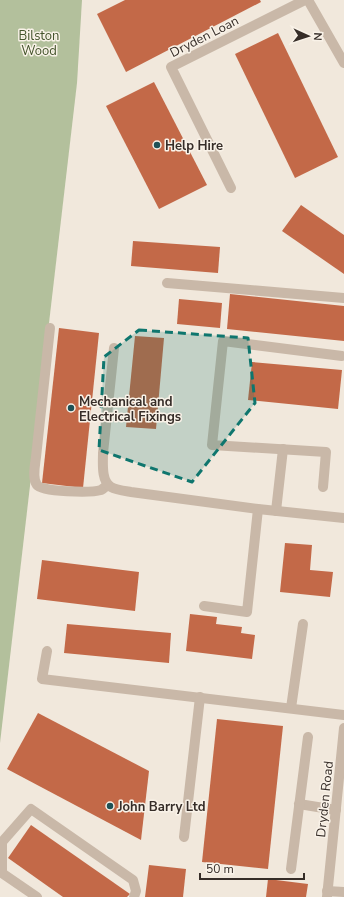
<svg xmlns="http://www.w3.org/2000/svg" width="344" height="897" font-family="'Nunito Sans',sans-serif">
<rect width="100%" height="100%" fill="#f1e8dc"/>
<polygon fill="#b3c09c" points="0,0 82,0 77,83 0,743"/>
<g fill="#c36948">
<polygon points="125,0 260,0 261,2 126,72 97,14"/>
<polygon points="278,33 338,157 295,178 235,54"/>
<polygon points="154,82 207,185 159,209 106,106"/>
<polygon points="301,205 344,235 344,274 282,231"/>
<polygon points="133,241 220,247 218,273 131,266"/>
<polygon points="230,294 344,306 344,341 227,329"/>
<polygon points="179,299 222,303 220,328 177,324"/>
<polygon points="59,328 99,333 83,488 42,483"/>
<polygon points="135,336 164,338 156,429 126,427"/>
<polygon points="252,362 342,370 338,409 248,400"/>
<polygon points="285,543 312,545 310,570 333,572 330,597 280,592"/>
<polygon points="42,560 139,572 135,611 37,599"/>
<polygon points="190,614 217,617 216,624 242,627 241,633 255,635 252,659 186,651"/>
<polygon points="67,624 171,633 169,663 64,653"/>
<polygon points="38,713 149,771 141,840 7,769"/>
<polygon points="217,719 283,726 268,869 202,862"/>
<polygon points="31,825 130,894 127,897 63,897 8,858"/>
<polygon points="149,865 186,869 183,897 145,897"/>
<polygon points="268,879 308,884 306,897 266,897"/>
</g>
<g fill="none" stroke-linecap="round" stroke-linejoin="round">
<g stroke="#c9b8a8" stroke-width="10">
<polyline points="308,0 344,63"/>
<polyline points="231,188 171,67 305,0"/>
<polyline points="167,283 344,298"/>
<path d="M50,328l-14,129c-1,8 -4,21 1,28 5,7 54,8 64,5 2,-1 5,-4 7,-5"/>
<path d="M114,348l-11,105c0,10 -2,28 8,34 5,3 14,4 20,5l127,17 86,9"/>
<polyline points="323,487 326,452 212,445 223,341 342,356"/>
<polyline points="276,511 283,449"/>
<polyline points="204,606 247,612 258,509"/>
<polyline points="47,651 42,679 344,715"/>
<polyline points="291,708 303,624"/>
<polyline points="299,804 336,810"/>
<polyline points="184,837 200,697"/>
<polyline points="291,869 308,737"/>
<polyline points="327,891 344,892"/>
<polyline points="37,897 2,873 2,842 31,809 133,880 136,891 134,897"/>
<polyline points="327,897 344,728"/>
</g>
</g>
<path fill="#0f766e" fill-opacity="0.2" stroke="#0f766e" stroke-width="3" stroke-dasharray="8 5" stroke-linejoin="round" d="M139,330l109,8 7,65 -63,79 -93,-32 5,-93z"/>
<g fill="#1f5156" stroke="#f9f2e8" stroke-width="1.5">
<circle cx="157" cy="145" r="4"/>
<circle cx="71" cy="408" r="4"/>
<circle cx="110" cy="806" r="4"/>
</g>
<g text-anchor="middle" stroke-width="3" stroke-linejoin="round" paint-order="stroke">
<g font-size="13" fill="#44542c" stroke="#f9f2e8">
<text x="39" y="40">Bilston<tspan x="39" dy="15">Wood</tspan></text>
</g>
<g font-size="13" fill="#362d28" stroke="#f9f2e8">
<text transform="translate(204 36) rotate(-27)" y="5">Dryden Loan</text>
<text transform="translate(324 799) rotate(-84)" y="5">Dryden Road</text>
</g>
<g font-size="13" font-weight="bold" fill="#362d28" stroke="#f9f2e8" text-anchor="start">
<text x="165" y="150">Help Hire</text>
<text x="79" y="406">Mechanical and<tspan x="79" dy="15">Electrical Fixings</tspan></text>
<text x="118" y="811">John Barry Ltd</text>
</g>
</g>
<g transform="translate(308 36) rotate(93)" stroke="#f9f2e8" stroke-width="3" paint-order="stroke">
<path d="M0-3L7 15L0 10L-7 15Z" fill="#362d28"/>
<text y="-6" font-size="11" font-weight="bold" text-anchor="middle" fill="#362d28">N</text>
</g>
<path d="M200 873v6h104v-6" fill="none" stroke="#362d28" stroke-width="2"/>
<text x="206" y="873" font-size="12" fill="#362d28" stroke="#f9f2e8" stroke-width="3" paint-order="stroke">50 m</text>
</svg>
